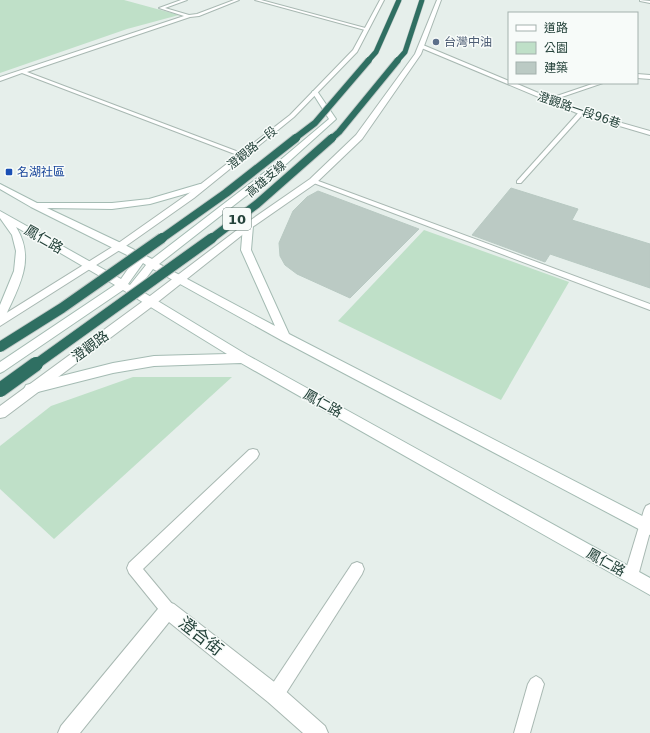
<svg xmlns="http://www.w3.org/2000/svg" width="650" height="733" font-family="'DejaVu Sans','Noto Sans TC',sans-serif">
<rect width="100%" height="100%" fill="#e6efeb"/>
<g fill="#bfe0c8">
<polygon points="0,0 124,0 179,15 127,29 0,73"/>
<polygon points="424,230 569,282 501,400 338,321"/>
<polygon points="133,377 232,377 54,539 0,489 0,446 51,406"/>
</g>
<g fill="#bbcac4" stroke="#b8c9c2">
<polygon points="511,188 578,209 572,220 650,244 650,288 550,254 545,262 472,235"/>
<polygon points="318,191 419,229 350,298 297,274 285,265 280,256 279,243 293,211 307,197"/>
</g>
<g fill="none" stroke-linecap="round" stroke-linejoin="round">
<g stroke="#a8b8b2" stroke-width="2">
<g id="service">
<polygon points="181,0 187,0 165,8 189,15 197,14 234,0 239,0 199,16 190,17 27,72 244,154 244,156 240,156 22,73 0,81 0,77 184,16 159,8"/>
<polygon points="255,0 261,0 369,29 365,30"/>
<polygon points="637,74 650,75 650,79 637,78"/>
<polygon points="595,83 603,83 550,101 545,100"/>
<polygon points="579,112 584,113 521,183 517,183 517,181"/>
<polygon points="313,179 650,304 650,310 311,182 311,180"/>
<polygon points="253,449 257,450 259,454 257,458 143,569 173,605 175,610 173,615 168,617 163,615 129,573 127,568 129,563 249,450"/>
<polygon points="650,504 650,532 638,576 636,581 631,583 626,581 624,576 644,510 646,506"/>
<polygon points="357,562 362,564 364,569 362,574 281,701 275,703 269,701 267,695 269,689 352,564"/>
<polygon points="536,676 541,679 544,684 530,733 514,733 528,684 531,679"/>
</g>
</g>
<g stroke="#a8b8b2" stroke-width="2">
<g id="minor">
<polygon points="640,0 650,1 650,3 640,1"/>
<polygon points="419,45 423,45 509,81 509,83 515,83 583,112 650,131 650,135 579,114 419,47"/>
<polygon points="168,602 174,604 282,688 325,726 328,733 303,733 268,702 169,622 80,733 58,733 61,726 162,604"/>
</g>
</g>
<g stroke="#a8b8b2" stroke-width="2">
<g id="tertiary">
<polygon points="380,0 384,0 357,52 294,117 194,198 123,248 0,326 0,317 117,244 188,194 290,115 353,50"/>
<polygon points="437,0 441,0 421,54 362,139 316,183 251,228 154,305 5,417 0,418 0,406 146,299 245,224 310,179 356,135 415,54"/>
</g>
</g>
<g stroke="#a4bbb3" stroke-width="2">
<path id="secondary" d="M313,91h4l19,28 -1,1 -51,46 -125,98 116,62 -34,-76 2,-24 2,-2h6l2,2 -2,24 38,84 361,186v15l-369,-195 -128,-71 -15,20 109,66 403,223v17l-409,-232 -87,3 -41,7 -83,21 -4,-1 -2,-4 2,-4 87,-22 41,-7 73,-2 -104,-64 -119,81 -4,2v-11l115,-77 -99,-58c20,32 3,59 -11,90l-1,3 -4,1v-16l14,-34 2,-20 -4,-16 -12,-17v-7l121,68 14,-20 -104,-52 -31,-18v-5l37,19h75l37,-4 51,-15h6l1,2 -1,2 -56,16 -38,5 -65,-1 76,36 29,15 126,-97 51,-43 -17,-27zM143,263l3,2 -16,20 -2,-1z"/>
</g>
<use href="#service" fill="#fff" fill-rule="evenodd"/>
<use href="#minor" fill="#fff" fill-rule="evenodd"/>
<use href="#tertiary" fill="#fff" fill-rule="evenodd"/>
<use href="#secondary" fill="#fff" fill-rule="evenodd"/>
<g stroke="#c2cac8" stroke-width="6" stroke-linecap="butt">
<g id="motorway-bridge-far4">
<polyline points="368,61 376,52 399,0"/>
<polyline points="397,61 405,52 422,0"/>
</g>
</g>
<g stroke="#c2cac8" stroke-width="8" stroke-linecap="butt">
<g id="motorway-bridge-far3">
<polyline points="294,139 315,123 369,60"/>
<polyline points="331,139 339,132 398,60"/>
</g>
</g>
<g stroke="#c2cac8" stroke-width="10" stroke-linecap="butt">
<g id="motorway-bridge-far2">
<polyline points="161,239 226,193 296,138"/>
<polyline points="211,239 257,204 332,138"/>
</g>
</g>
<g stroke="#c2cac8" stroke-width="12" stroke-linecap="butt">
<g id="motorway-bridge-far1">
<polyline points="0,347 62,308 162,238"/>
<polyline points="35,365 212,238"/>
</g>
</g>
<g stroke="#c2cac8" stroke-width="16" stroke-linecap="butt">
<polyline id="motorway-bridge" points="0,390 36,364"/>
</g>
<use href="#motorway-bridge-far4" stroke="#2f6f62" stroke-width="5"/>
<use href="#motorway-bridge-far3" stroke="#2f6f62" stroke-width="6"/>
<use href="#motorway-bridge-far2" stroke="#2f6f62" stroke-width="8"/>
<use href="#motorway-bridge-far1" stroke="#2f6f62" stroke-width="10"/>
<use href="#motorway-bridge" stroke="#2f6f62" stroke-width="14"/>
</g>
<circle fill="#5c6f8a" stroke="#f7fbf9" stroke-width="1.5" cx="436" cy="42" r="4"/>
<rect fill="#1a4fb4" stroke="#f7fbf9" stroke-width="1.5" x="5" y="168" width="8" height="8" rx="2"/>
<g text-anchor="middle" stroke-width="3" stroke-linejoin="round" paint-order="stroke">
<g font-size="12" fill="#4e5e75" stroke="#f7fbf9" text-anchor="start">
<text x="444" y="46">台灣中油</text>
</g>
<g font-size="12" fill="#24423a" stroke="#f7fbf9">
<text transform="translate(579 110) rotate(19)" y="4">澄觀路一段96巷</text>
<text transform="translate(252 148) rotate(-39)" y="4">澄觀路一段</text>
<text transform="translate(266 179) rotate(-41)" y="4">高雄支線</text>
</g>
<g font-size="12" fill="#164399" stroke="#f7fbf9" text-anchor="start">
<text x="17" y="176">名湖社區</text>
</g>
<rect fill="#f7fbf9" stroke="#637a73" stroke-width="1" x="223" y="208" width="28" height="22" rx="3"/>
<g font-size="13" font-weight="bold" fill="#24423a">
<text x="237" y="224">10</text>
</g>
<g font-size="14" fill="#24423a" stroke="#f7fbf9">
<text transform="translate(44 239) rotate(30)" y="5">鳳仁路</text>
<text transform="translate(90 346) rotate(-36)" y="5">澄觀路</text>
<text transform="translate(323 403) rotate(29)" y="5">鳳仁路</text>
<text transform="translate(606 562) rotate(29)" y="5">鳳仁路</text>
</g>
<g font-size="17" fill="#24423a" stroke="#f7fbf9">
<text transform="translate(201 636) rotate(38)" y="6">澄合街</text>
</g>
</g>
<rect x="508" y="12" width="130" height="72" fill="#f7fbf9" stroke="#a3b1ad"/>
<rect x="516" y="25" width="20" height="6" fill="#ffffff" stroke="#a3b1ad"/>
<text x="544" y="32" font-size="12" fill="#24423a">道路</text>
<rect x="516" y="42" width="20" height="12" fill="#bfe0c8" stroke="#a3b1ad"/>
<text x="544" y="52" font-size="12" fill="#24423a">公園</text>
<rect x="516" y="62" width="20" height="12" fill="#bbcac4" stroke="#a3b1ad"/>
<text x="544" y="72" font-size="12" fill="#24423a">建築</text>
</svg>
